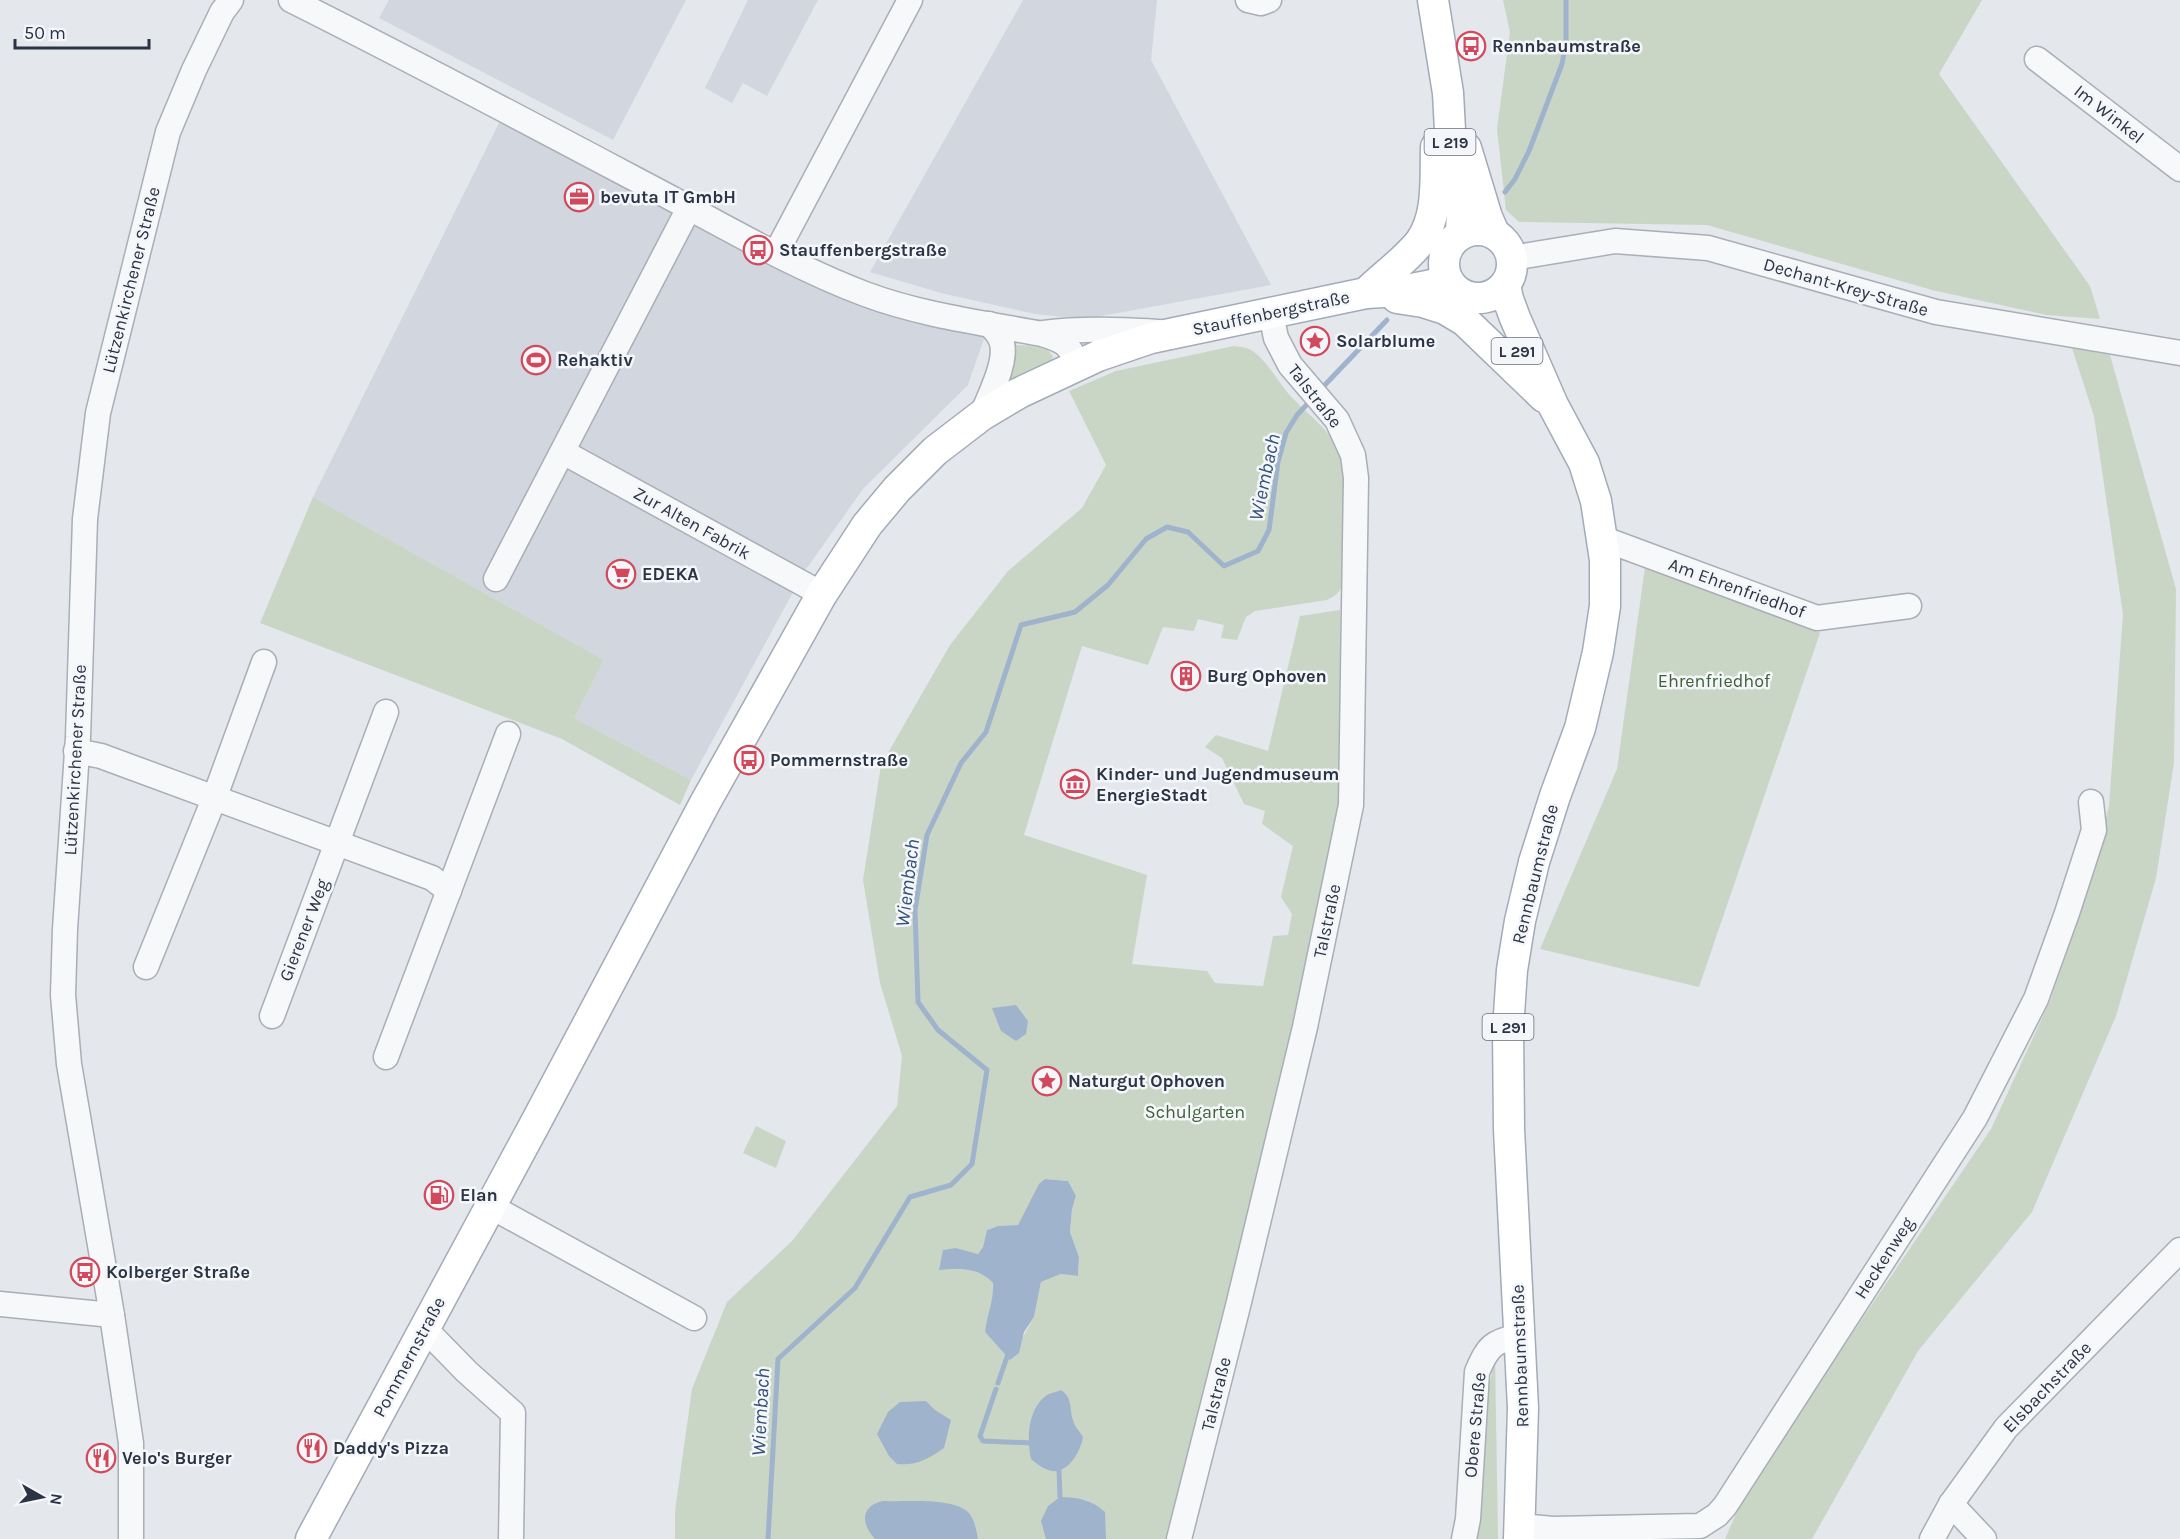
<svg xmlns="http://www.w3.org/2000/svg" width="2180" height="1539" font-family="Karla,sans-serif">
<rect width="100%" height="100%" fill="#e4e7ec"/>
<g fill="#d2d6de">
<polygon points="389,0 686,0 613,140 379,18"/>
<polygon points="748,0 818,0 767,96 743,83 732,103 705,88"/>
<polygon points="1023,0 1157,0 1151,60 1271,285 1085,319 1035,314 941,293 870,272"/>
<polygon points="500,121 985,336 968,385 863,489 804,572 691,780 574,718 604,660 313,497"/>
</g>
<g fill="#c9d6c5" fill-rule="evenodd">
<polygon points="1503,0 1982,0 1939,74 2090,286 2100,319 2047,315 1932,290 1707,225 1519,222 1506,210 1497,129 1510,32"/>
<path d="M1015,345c12,1 33,-1 38,12l-3,8 -43,20z"/>
<path d="M1234,346c6,1 12,1 17,4 15,9 25,29 36,42 17,20 45,38 54,63 6,19 8,116 0,133 -3,6 -8,9 -14,12l-72,11 -9,6 -9,23 -16,-2 3,-13 -26,-6 -4,12 -31,-4 -15,38 -66,-19 -58,189 123,40 -15,89 75,7 8,12 48,3 10,-50 15,-1 4,-21 -11,-17 12,-51 -31,-22 3,-13 -21,-7 -22,-46 -17,-11 11,-12 52,16 32,-135 40,-6 3,192 -47,224 -125,513h-496v-28l17,-122 35,-87 65,-61 105,-135 5,-50 -22,-73 -17,-103 18,-115 69,-120 58,-74 74,-63 24,-43 -37,-74 47,-20zM1045,1179l23,2 8,15 -4,13 -2,23 9,25 -1,19 -17,-2 -20,8 -7,35 -24,43 -25,-28 8,-37v-12c-15,-15 -33,-15 -53,-13l16,-22 22,6 5,-7 4,-17 11,-4 20,-1z"/>
<polygon points="2072,348 2110,355 2176,589 2174,763 2156,878 2116,1016 2032,1212 1918,1351 1812,1539 1725,1539 1746,1490 1991,1129 2050,1001 2080,915 2109,806 2123,614 2094,416"/>
<polygon points="313,497 604,660 574,718 691,780 680,805 562,739 260,623"/>
<polygon points="1646,560 1820,633 1699,987 1540,949 1617,769"/>
<polygon points="756,1126 786,1141 776,1168 743,1153"/>
<polygon points="1495,1355 1498,1539 1475,1539 1483,1421"/>
</g>
<g fill="#9fb4cc">
<polygon points="1016,1005 1028,1021 1026,1034 1016,1041 1001,1031 992,1008"/>
<path d="M1045,1179l23,2 8,15 -4,13 -2,23 9,25 -1,19 -17,-2 -20,8 -7,35 -10,15 -5,21 -9,7 -25,-28c2,-17 9,-32 8,-49 -16,-16 -33,-15 -54,-13l4,-20 13,-2 22,6 5,-7 4,-17 11,-4 20,-1 21,-41z"/>
<path d="M1061,1390c12,8 8,18 12,30 1,6 7,12 10,17 -2,14 -16,40 -35,33 -6,-2 -12,-7 -17,-11 -4,-20 -4,-50 16,-64 3,-2 10,-3 14,-5z"/>
<path d="M926,1401l9,9 16,10 -7,28c-16,11 -28,18 -47,16l-8,-8 -12,-22 11,-22 12,-10z"/>
<path d="M1060,1497c17,0 32,3 45,15l1,27h-60l-5,-18 7,-15z"/>
<path d="M883,1501c22,1 69,-4 85,11 7,8 8,17 10,27h-103c-14,-15 -15,-33 8,-38z"/>
</g>
<g fill="none" stroke-linecap="round" stroke-linejoin="round">
<g stroke="#9fb4cc" stroke-width="5">
<polyline points="1505,192 1515,179 1529,151 1562,64 1566,42 1566,0"/>
<polyline points="1320,390 1387,320"/>
<polyline points="998,1383 1007,1357"/>
<polyline points="996,1389 980,1436 983,1441 1032,1443"/>
<polyline points="1057,1466 1059,1470 1060,1497"/>
<polyline points="768,1539 778,1359 855,1288 910,1197 951,1185 972,1164 987,1070 938,1030 918,1002 915,910 927,835 961,763 986,732 1021,625 1075,612 1108,585 1146,539 1167,527 1188,532 1224,566 1258,551 1269,530 1278,462 1286,433 1297,415 1312,399"/>
</g>
<g stroke="#a9aeb7" stroke-width="27">
<g id="minor">
<path d="M291,0c116,58 231,119 346,180 75,39 149,84 228,114 56,21 118,29 177,40 22,7 26,9 36,30"/>
<polyline points="1248,0 1261,3 1269,0"/>
<polyline points="2037,59 2180,169"/>
<polyline points="776,253 910,0"/>
<polyline points="1512,258 1615,241 1708,248 1936,312 2180,353"/>
<path d="M1044,333c39,-5 76,-3 115,-1"/>
<path d="M982,415c7,-19 25,-52 20,-72 -2,-8 -8,-14 -13,-19"/>
<polyline points="563,452 822,594"/>
<polyline points="1604,539 1817,618 1909,606"/>
<polyline points="496,579 689,208"/>
<polyline points="76,751 101,756 432,878 449,891"/>
<polyline points="146,967 214,799 264,662"/>
<polyline points="272,1016 386,712"/>
<polyline points="386,1057 508,734"/>
<polyline points="490,1206 694,1318"/>
<polyline points="0,1304 112,1315"/>
<polyline points="424,1328 467,1372 513,1413 511,1539"/>
<polyline points="1951,1504 1984,1539"/>
<polyline points="1520,1526 1553,1529 1700,1526 1717,1515 1725,1506 1975,1118 2036,999 2067,913 2094,830 2091,802"/>
<polyline points="131,1539 131,1443 112,1315 69,1064 63,995 65,929 78,737 85,519 98,413 168,132 194,70 222,12 231,0"/>
<polyline points="1179,1539 1238,1306 1305,1027 1351,805 1356,478 1353,455 1337,420 1290,365 1276,338 1271,314"/>
<path d="M1464,1539l4,-20 9,-147c11,-26 16,-31 43,-36"/>
<polyline points="1932,1539 1951,1504 2006,1428 2180,1250"/>
</g>
</g>
<g stroke="#a3abb8" stroke-width="33">
<g id="major">
<polyline points="1433,0 1448,93 1452,168 1462,208 1461,234"/>
<polyline points="1466,148 1487,217 1494,233"/>
<circle cx="1478" cy="264" r="34"/>
<polyline points="1505,285 1508,299 1515,318 1553,405 1584,463 1596,501 1605,560 1605,606 1598,652 1580,728 1555,796 1534,862 1520,921 1512,970 1508,1029 1509,1129 1523,1408 1519,1539"/>
<path d="M1366,293c17,-17 39,-32 54,-51 19,-26 15,-64 16,-95"/>
<polyline points="1397,298 1423,302 1445,309 1465,321 1544,397"/>
<polyline points="311,1539 536,1122 705,803 822,594 867,525 897,489 935,451 982,415 1019,393 1098,356 1151,338 1366,293 1402,291 1437,284 1450,284"/>
</g>
</g>
<use href="#minor" stroke="#f7f8fa" stroke-width="24"/>
<use href="#major" stroke="#fff" stroke-width="30"/>
</g>
<defs>
<g id="bus-ring" transform="scale(1.5)"><circle r="9.5" fill="#f4f6f9" stroke="#d1495b" stroke-width="1.5"/><path d="M-5-6H5V4H4V6H2V4H-2V6H-4V4H-5ZM-3.5-4V0h7V-4ZM-3.5 1.2v1.5H-2V1.2ZM2 1.2v1.5H3.5V1.2Z" fill="#d1495b"/></g>
<g id="office-ring" transform="scale(1.5)"><circle r="9.5" fill="#f4f6f9" stroke="#d1495b" stroke-width="1.5"/><path d="M-6-3h4V-5.5h4V-3h4V5H-6ZM-1-4.5V-3h2v-1.5ZM-6 0V1H6V0Z" fill="#d1495b"/></g>
<g id="sight-ring" transform="scale(1.5)"><circle r="9.5" fill="#f4f6f9" stroke="#d1495b" stroke-width="1.5"/><path d="M0-6L1.8-2.2L6-1.7L2.9 1.2L3.7 5.4L0 3.3L-3.7 5.4L-2.9 1.2L-6-1.7L-1.8-2.2Z" fill="#d1495b"/></g>
<g id="stadium-ring" transform="scale(1.5)"><circle r="9.5" fill="#f4f6f9" stroke="#d1495b" stroke-width="1.5"/><path d="M0-5a6.5 5 0 1 0 0 10a6.5 5 0 1 0 0-10ZM-3.5-1.8h7v3.6h-7Z" fill="#d1495b"/></g>
<g id="supermarket-ring" transform="scale(1.5)"><circle r="9.5" fill="#f4f6f9" stroke="#d1495b" stroke-width="1.5"/><path d="M-6-5.5h2.5l.6 2H6L4.5 2H-2.5L-4.4-4H-6ZM-1.5 3.2a1.3 1.3 0 1 0 .1 0ZM3 3.2a1.3 1.3 0 1 0 .1 0Z" fill="#d1495b"/></g>
<g id="building-ring" transform="scale(1.5)"><circle r="9.5" fill="#f4f6f9" stroke="#d1495b" stroke-width="1.5"/><path d="M-4-6H4V6H1V3H-1V6H-4ZM-2.5-4.3h1.7v1.8h-1.7ZM.8-4.3h1.7v1.8H.8ZM-2.5-1h1.7V.8h-1.7ZM.8-1h1.7V.8H.8Z" fill="#d1495b"/></g>
<g id="museum-ring" transform="scale(1.5)"><circle r="9.5" fill="#f4f6f9" stroke="#d1495b" stroke-width="1.5"/><path d="M0-6L6-3V-2H-6V-3ZM-5-1h2V3h-2ZM-1-1h2V3h-2ZM3-1h2V3H3ZM-6 4H6V6H-6Z" fill="#d1495b"/></g>
<g id="fuel-ring" transform="scale(1.5)"><circle r="9.5" fill="#f4f6f9" stroke="#d1495b" stroke-width="1.5"/><path d="M-5.5-6h7V0h2V4h1.3V-2.5L3-4.5l.8-.8L6-3V5H2.5V1h-1V6h-7ZM-4.2-4.7v3.2H.2V-4.7Z" fill="#d1495b"/></g>
<g id="restaurant-ring" transform="scale(1.5)"><circle r="9.5" fill="#f4f6f9" stroke="#d1495b" stroke-width="1.5"/><path d="M-5-6h1v4h1v-4h1v4h1v-4h1v5L-1.5 .5V6h-2V.5L-5-1ZM5-6V6H3V1.5H1.5Q1.5-4 5-6Z" fill="#d1495b"/></g>
</defs>
<g fill-rule="evenodd">
<use href="#bus-ring" x="1471" y="46"/>
<use href="#office-ring" x="579" y="197"/>
<use href="#bus-ring" x="758" y="250"/>
<use href="#sight-ring" x="1315" y="341"/>
<use href="#stadium-ring" x="536" y="360"/>
<use href="#supermarket-ring" x="621" y="574"/>
<use href="#building-ring" x="1186" y="676"/>
<use href="#bus-ring" x="749" y="760"/>
<use href="#museum-ring" x="1075" y="784"/>
<use href="#sight-ring" x="1047" y="1081"/>
<use href="#fuel-ring" x="439" y="1195"/>
<use href="#bus-ring" x="85" y="1272"/>
<use href="#restaurant-ring" x="312" y="1448"/>
<use href="#restaurant-ring" x="101" y="1458"/>
</g>
<g text-anchor="middle" stroke-width="5" stroke-linejoin="round" paint-order="stroke">
<g fill="#f4f6f9" stroke="#676e7b" stroke-width="1.5">
<rect x="1424.5" y="129" width="51" height="26" rx="4.5"/>
<rect x="1491.5" y="338" width="51" height="26" rx="4.5"/>
<rect x="1482.5" y="1014" width="51" height="26" rx="4.5"/>
</g>
<g font-size="16" font-weight="bold" fill="#2b3445">
<text x="1450" y="148">L 219</text>
<text x="1517" y="357">L 291</text>
<text x="1508" y="1033">L 291</text>
</g>
<g font-size="18" font-weight="bold" fill="#2b3445" stroke="#f4f6f9" text-anchor="start">
<text x="1492" y="52">Rennbaumstraße</text>
<text x="600" y="203">bevuta IT GmbH</text>
<text x="779" y="256">Stauffenbergstraße</text>
<text x="1336" y="347">Solarblume</text>
<text x="557" y="366">Rehaktiv</text>
<text x="642" y="580">EDEKA</text>
<text x="1207" y="682">Burg Ophoven</text>
<text x="770" y="766">Pommernstraße</text>
<text x="1096" y="780">Kinder- und Jugendmuseum<tspan x="1096" dy="21">EnergieStadt</tspan></text>
<text x="1068" y="1087">Naturgut Ophoven</text>
<text x="460" y="1201">Elan</text>
<text x="106" y="1278">Kolberger Straße</text>
<text x="333" y="1454">Daddy's Pizza</text>
<text x="122" y="1464">Velo's Burger</text>
</g>
<g font-size="18" fill="#2b3445" stroke="#f4f6f9">
<text transform="translate(2109 114) rotate(38)" y="6">Im Winkel</text>
<text transform="translate(131 280) rotate(-76)" y="6">Lützenkirchener Straße</text>
<text transform="translate(1846 287) rotate(16)" y="6">Dechant-Krey-Straße</text>
<text transform="translate(1271 313) rotate(-12)" y="6">Stauffenbergstraße</text>
<text transform="translate(1315 396) rotate(52)" y="6">Talstraße</text>
<text transform="translate(692 523) rotate(29)" y="6">Zur Alten Fabrik</text>
<text transform="translate(1737 588) rotate(20)" y="6">Am Ehrenfriedhof</text>
<text transform="translate(75 760) rotate(-87)" y="6">Lützenkirchener Straße</text>
<text transform="translate(1535 874) rotate(-76)" y="6">Rennbaumstraße</text>
<text transform="translate(1327 921) rotate(-78)" y="6">Talstraße</text>
<text transform="translate(304 930) rotate(-69)" y="6">Gierener Weg</text>
<text transform="translate(1884 1258) rotate(-57)" y="6">Heckenweg</text>
<text transform="translate(1520 1356) rotate(-92)" y="6">Rennbaumstraße</text>
<text transform="translate(409 1357) rotate(-62)" y="6">Pommernstraße</text>
<text transform="translate(2047 1387) rotate(-46)" y="6">Elsbachstraße</text>
<text transform="translate(1216 1394) rotate(-76)" y="6">Talstraße</text>
<text transform="translate(1475 1425) rotate(-85)" y="6">Obere Straße</text>
</g>
<g font-size="18" fill="#3f6138" stroke="#f4f6f9">
<text x="1714" y="687">Ehrenfriedhof</text>
<text x="1195" y="1118">Schulgarten</text>
</g>
<g font-size="20" font-style="italic" fill="#34527a" stroke="#f4f6f9">
<text transform="translate(1264 477) rotate(-78)" y="7">Wiembach</text>
<text transform="translate(907 883) rotate(-83)" y="7">Wiembach</text>
<text transform="translate(760 1412) rotate(-87)" y="7">Wiembach</text>
</g>
</g>
<g transform="translate(42 1497) rotate(99)" stroke="#f4f6f9" stroke-width="4.5" paint-order="stroke">
<path d="M0-4.5L10 22L0 15L-10 22Z" fill="#2b3445"/>
<text y="-9" font-size="16" font-weight="bold" text-anchor="middle" fill="#2b3445">N</text>
</g>
<path d="M15 39v9h134v-9" fill="none" stroke="#2b3445" stroke-width="3"/>
<text x="24" y="39" font-size="18" fill="#2b3445" stroke="#f4f6f9" stroke-width="4.5" paint-order="stroke">50 m</text>
</svg>
